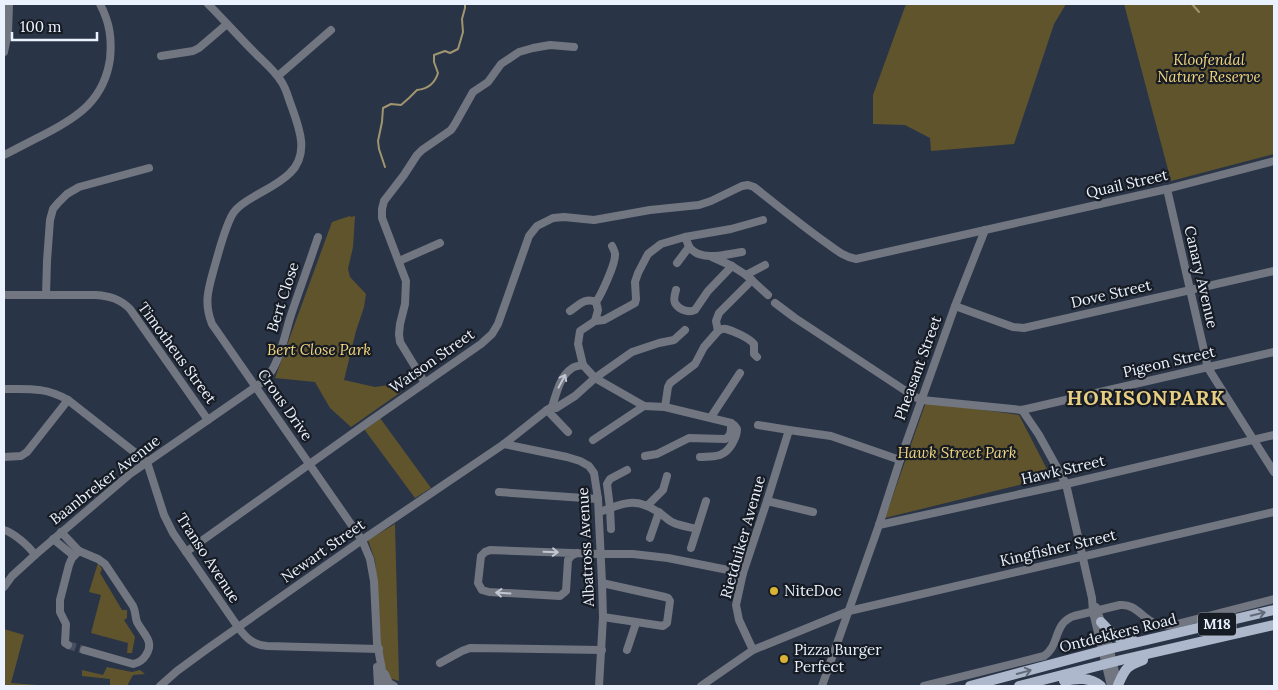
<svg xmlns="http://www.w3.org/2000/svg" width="1278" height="690" font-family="Lora,serif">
<rect width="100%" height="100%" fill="#2a3447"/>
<g fill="#60542d">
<polygon points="906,4 1066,4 1054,24 1014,144 931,151 930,138 905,125 873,124 873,95"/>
<polygon points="1124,4 1274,4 1274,154 1171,181"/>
<polygon points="350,216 351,217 355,216 353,247 348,269 350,277 366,294 364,307 356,331 344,380 375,387 402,383 419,378 397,391 401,392 351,427 330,408 315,382 275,378 332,222"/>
<polygon points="926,402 1019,415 1051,477 885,518"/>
<polygon points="380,418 431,488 415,498 364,429"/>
<polygon points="395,524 399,681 389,678 382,658 375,560 368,540"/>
<polygon points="98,563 102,569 100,573 122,610 127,610 127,618 124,620 135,637 132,653 127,653 128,643 91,633 101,595 89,592"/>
<polygon points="4,629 24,635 11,683 51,686 4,686"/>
<polygon points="107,667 132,672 140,670 145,674 133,675 127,686 110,686 110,679 82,676 82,670 103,675"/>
</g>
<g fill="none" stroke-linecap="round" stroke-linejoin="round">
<g stroke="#a0956f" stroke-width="2">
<polyline points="1192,4 1199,12"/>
<path d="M385,167l-6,-18 -1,-8 4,-19 1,-14 8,-4 10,1 8,-7 8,-8c11,-1 18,-7 21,-17l-4,-11v-7l11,-4 5,2 8,-4 5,-17 -1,-13 3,-11v-4"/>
</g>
<polyline stroke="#475063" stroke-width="8" stroke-dasharray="8 4" stroke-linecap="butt" points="68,645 84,650"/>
<g stroke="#717680" stroke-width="8">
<path d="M208,4c16,16 31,33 47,49 9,9 19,17 26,28 5,7 7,16 10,24 8,22 19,49 -1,68 -10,10 -23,16 -35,23 -7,4 -16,9 -21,16 -8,11 -15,39 -19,53 -6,22 -12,37 -3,59l150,216 8,19 4,22 3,62 8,43"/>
<polyline points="4,52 8,33 9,4"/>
<polyline points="161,56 193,51 199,48 227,24"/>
<polyline points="278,76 331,30"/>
<path d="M4,155c14,-7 27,-14 41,-21 33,-17 59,-34 65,-75 2,-20 0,-36 -10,-55"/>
<polyline points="1167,189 1208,368 1274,472"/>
<path d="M685,237c2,4 3,8 5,11 12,14 37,6 52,4"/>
<polyline points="712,257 732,266 746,275 768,295"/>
<polyline points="399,261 440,243"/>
<polyline points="677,263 689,247"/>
<polyline points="746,275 765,265"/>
<path d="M676,290c-1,4 -3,9 -1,13 4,7 14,10 20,7l13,-19 24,-25"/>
<path d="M4,295h92c14,1 24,4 34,14l78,111"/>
<polyline points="46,295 47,261 50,220 53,209 58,203 67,194 79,187 149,168"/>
<path d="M596,302c5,-7 20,-39 19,-48 0,-1 -2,-6 -3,-8"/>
<polyline points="775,303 795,318 915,397 922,400 1022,410 1274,352"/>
<polyline points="955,306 1013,327 1024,328 1274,271"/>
<path d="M570,311c9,-6 15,-14 26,-9l2,8 -3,11"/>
<path d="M718,331c4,-2 4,-3 8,-2 8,2 23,9 28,15v10l3,3"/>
<polyline points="425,383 400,342 399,334 400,324 405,304 406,281 382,218 382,209 384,201 404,175 417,155 422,150 451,130 455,124 473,92 488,82 501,64 519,52 533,48 550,45 574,47"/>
<path d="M4,389c24,0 42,-2 64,11l79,62 17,53 9,18 65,94c8,11 15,18 29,19l112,3"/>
<path d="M552,407c4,-12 8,-31 19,-38 3,-3 8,-3 12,-4"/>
<polyline points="665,407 644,406 595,378 583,365 578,344 580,331 595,321 604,320 635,303 636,299 635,282 638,273 648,254 661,244 685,237 731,229 763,220"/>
<polyline points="547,410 568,432"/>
<polyline points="1022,410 1039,435 1066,484 1092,598 1093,612 1111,686"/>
<polyline points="711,417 740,373"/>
<polyline points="758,425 789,430 831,436 900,460"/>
<polyline points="593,440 644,406"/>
<polyline points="504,444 567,457 580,461 589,466 594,473 598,499 602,583 603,617 599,686"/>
<path d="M645,456l12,-2 32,-16 36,1c7,-3 6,-10 6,-16"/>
<polyline points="4,457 21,456 27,452 68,400"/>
<path d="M700,457c14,-1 24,1 32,-13 3,-5 5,-9 5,-15l-3,-4 -3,-2 -66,-16 3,-20 2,-4 25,-19 9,-17 14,-16 -2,-10 3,-8 33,-33"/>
<polyline points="499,492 598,499"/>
<polyline points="767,501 813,512"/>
<polyline points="647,506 663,490 667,476"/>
<path d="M599,512c24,-8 35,-16 59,0 6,3 10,9 16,11 7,3 16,4 23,6"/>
<polyline points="879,525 1066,484 1274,435"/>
<polyline points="611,529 610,508 607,484 610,479 627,470"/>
<path d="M4,530c10,3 25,16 31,25"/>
<polyline points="61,532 79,551"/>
<polyline points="650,538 659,512"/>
<polyline points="53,539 74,556"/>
<polyline points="691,548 706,501"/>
<path d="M186,552l184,-131 111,-77 11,-10 6,-10 31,-88 8,-10 16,-8 11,-1 30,3 56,-10 49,-5 12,-4 31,-15 6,-1 6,2c24,19 47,38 71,55 10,7 19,15 31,17l311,-70 107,-28"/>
<polyline points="577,553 571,556 568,560 566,591 560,596 489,592 482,590 478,583 481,556 485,552 490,550 600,554 633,554 668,558 743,573"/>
<polyline points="602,583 665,597 668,598 670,601 667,623 663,626 603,617"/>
<path d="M4,587l8,-11 23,-21 95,-81 134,-93c15,-15 20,-43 26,-63 9,-27 19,-54 28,-81"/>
<polyline points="1096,607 1108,642 1118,685"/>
<path d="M68,645l-3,-2 1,-19 -6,-12v-12l9,-35 3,-7 7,-7 19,8 7,5 28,42c3,6 2,11 4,16 6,12 18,19 9,33 -3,5 -8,8 -13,9l-49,-14"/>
<polyline points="627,650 636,623"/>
<polyline points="753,650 739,620 736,605 743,573 767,501 789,430"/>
<polyline points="440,663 462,651 470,648 602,650"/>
<polyline points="377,667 378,686"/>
<polyline points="385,674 389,683 394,686"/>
<polyline points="160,686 177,671 207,649 362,540 504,444 547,410 552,407 556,408 575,396 595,378 632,352 659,343 674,340 685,330"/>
<polyline points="701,686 753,650 849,611 1274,512"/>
<polyline points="822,686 879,525 900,460 955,306 985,230"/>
<path d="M924,686l120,-30c16,-10 9,-33 30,-40l46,-11c21,-2 25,25 53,20l101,-26"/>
</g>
<g stroke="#adb8cc" stroke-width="10">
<path d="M1101,622c10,11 16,19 32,18"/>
<path d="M1064,681c13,-3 26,-4 37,5"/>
<path d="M1118,685c7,-16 8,-19 25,-25"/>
<polyline points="970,686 1109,649 1274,610"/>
<polyline points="1019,686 1121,660 1274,625"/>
</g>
</g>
<defs><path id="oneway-shaft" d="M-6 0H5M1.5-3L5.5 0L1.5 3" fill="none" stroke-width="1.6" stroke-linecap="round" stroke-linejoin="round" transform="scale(1.25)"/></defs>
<g stroke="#c0c7d3">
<use href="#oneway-shaft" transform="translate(562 381) rotate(-62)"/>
<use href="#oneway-shaft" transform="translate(551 552) rotate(2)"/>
<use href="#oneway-shaft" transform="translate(503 593) rotate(-176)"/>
</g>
<g stroke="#626a78">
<use href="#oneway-shaft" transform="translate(1258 614) rotate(-14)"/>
<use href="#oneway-shaft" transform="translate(1024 672) rotate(-15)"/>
</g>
<g fill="#d9b334" stroke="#171c24" stroke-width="2">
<circle cx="774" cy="591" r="5"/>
<circle cx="784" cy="659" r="5"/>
</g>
<g text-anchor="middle" stroke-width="4.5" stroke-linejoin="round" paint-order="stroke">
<rect fill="#171c24" stroke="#abb2bd" stroke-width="1" x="1198" y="612.5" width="38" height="23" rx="4"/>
<g font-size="14" font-weight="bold" fill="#ebf2ff">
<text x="1217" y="629">M18</text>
</g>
<g font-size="15" font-style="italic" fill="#f3d67f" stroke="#171c24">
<text x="1209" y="65">Kloofendal<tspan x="1209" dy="17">Nature Reserve</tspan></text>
<text x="319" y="355">Bert Close Park</text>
<text x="957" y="458">Hawk Street Park</text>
</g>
<g font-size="15" fill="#ebf2ff" stroke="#171c24">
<text transform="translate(1127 184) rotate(-13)" y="5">Quail Street</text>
<text transform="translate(1201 277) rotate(77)" y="5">Canary Avenue</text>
<text transform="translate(1111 294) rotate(-13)" y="5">Dove Street</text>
<text transform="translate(283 297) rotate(-72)" y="5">Bert Close</text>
<text transform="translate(177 353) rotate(54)" y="5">Timotheus Street</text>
<text transform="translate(432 361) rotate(-35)" y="5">Watson Street</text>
<text transform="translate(1169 362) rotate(-13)" y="5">Pigeon Street</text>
<text transform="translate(918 368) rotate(-70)" y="5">Pheasant Street</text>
<text transform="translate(285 405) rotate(55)" y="5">Crous Drive</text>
<text transform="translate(1063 470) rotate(-13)" y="5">Hawk Street</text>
<text transform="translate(105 480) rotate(-38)" y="5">Baanbreker Avenue</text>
<text transform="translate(743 537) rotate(-74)" y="5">Rietduiker Avenue</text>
<text transform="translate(586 547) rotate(-93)" y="5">Albatross Avenue</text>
<text transform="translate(1058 548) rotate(-13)" y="5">Kingfisher Street</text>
<text transform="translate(323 551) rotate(-35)" y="5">Newart Street</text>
<text transform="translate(208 558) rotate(57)" y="5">Transo Avenue</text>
<text transform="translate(1118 633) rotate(-14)" y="5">Ontdekkers Road</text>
</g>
<g font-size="15" fill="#ebf2ff" stroke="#171c24" text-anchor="start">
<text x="784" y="596">NiteDoc</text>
<text x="794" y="655">Pizza Burger<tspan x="794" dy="17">Perfect</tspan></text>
</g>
<g font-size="20" font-weight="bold" letter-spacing="1" fill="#e8ce82" stroke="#171c24">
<text x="1146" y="405">HORISONPARK</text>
</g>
</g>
<rect width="1278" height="690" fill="none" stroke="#ebf2ff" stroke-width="10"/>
<path d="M12 32v8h85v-8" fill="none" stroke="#ebf2ff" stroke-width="2.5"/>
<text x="20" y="32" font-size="15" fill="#ebf2ff" stroke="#171c24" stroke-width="4" paint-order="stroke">100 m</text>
</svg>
